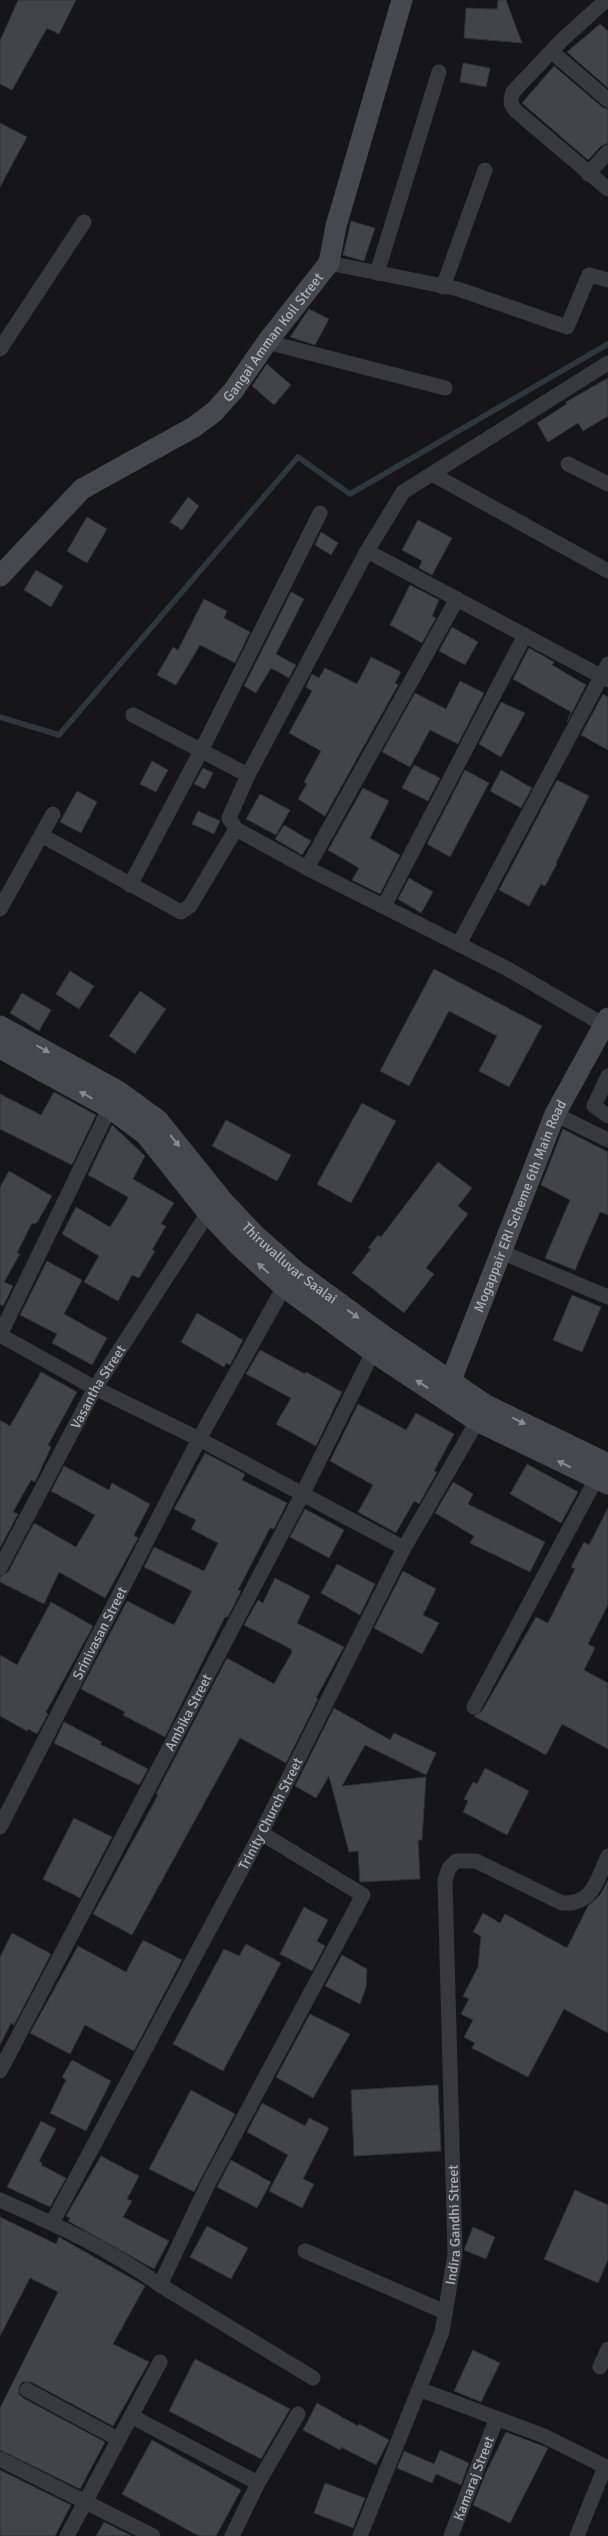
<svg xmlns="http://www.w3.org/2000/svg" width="608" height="2536" font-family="Signika,sans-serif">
<rect width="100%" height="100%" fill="#161618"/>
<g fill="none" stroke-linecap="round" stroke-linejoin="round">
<polyline stroke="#2c383d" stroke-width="5.5" points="0,717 59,735 298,457 350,494 608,344"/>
</g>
<g fill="#424548" stroke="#303134">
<polygon points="18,0 76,0 59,34 47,28 12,90 0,84 0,41"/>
<polygon points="498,0 506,0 522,43 464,38 466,8 497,9"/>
<polygon points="600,24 608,31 608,88 567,52"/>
<polygon points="463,63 490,68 486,87 460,82"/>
<polygon points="554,66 602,107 608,109 608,143 601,146 588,160 522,103"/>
<polygon points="0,123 27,137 0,187"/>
<polygon points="351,221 375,228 364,261 343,255"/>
<polygon points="309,309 329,319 315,345 290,337"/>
<polygon points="267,364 291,385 274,405 252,386"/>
<polygon points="608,378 608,416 583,431 578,423 548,442 537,423 567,404 566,402"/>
<polygon points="188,497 199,506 182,530 170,522"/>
<polygon points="87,517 107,529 87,563 67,551"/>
<polygon points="418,520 452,538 432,575 419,568 422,561 402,550"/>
<polygon points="321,532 338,543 331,555 315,545"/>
<polygon points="36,570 63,586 51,607 24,590"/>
<polygon points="410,585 439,600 432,616 436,618 422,643 390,625"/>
<polygon points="291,592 304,599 276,654 296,665 289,678 271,668 256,693 244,686"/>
<polygon points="204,599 227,611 224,618 250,632 235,663 200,645 176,685 157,675 173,647 178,650"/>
<polygon points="452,627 478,642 465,665 439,651"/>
<polygon points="529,648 554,662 552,665 586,685 567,722 571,712 513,679"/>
<polygon points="371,657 401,672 395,683 398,685 325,816 298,799 307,784 304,782 321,751 289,733 312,691 306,687 312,674 319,678 325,668 357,684"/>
<polygon points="460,681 484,693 458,744 430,730 410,767 382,752 415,693 446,709"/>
<polygon points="603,694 608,697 608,750 581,735"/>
<polygon points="501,702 525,713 501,757 479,744"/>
<polygon points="152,761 168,770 156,792 140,784"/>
<polygon points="414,765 440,778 428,801 402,788"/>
<polygon points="203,768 213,773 205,789 194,784"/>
<polygon points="465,770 489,783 450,857 427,844"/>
<polygon points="501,770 532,788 521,808 490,791"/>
<polygon points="557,780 589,796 556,863 557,864 545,886 541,884 529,906 499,890"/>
<polygon points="363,788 389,801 370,838 400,855 380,894 352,880 359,868 328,850"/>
<polygon points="77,791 97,802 81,833 60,822"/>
<polygon points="260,794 290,810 276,835 246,819"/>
<polygon points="198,811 220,821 214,834 192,824"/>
<polygon points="284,825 311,841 302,855 275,839"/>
<polygon points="409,878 433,892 421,913 398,899"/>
<polygon points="434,969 542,1026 509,1087 479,1071 497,1036 449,1011 409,1086 380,1071"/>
<polygon points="70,971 94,986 79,1009 56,994"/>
<polygon points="140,991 166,1009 135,1054 109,1036"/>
<polygon points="22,993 51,1010 39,1031 10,1013"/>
<polygon points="54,1092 96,1115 72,1165 0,1129 0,1094 41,1115"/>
<polygon points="362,1103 396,1121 351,1203 317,1184"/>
<polygon points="226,1120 291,1155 277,1181 212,1146"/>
<polygon points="112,1125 145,1156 133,1179 174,1203 161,1224 166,1226 152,1250 155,1251 139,1278 132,1275 118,1301 84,1282 99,1256 62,1234 76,1207 110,1227 127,1200 128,1197 88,1175"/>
<polygon points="563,1129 608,1152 608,1215 600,1212 575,1270 545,1258 570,1200 541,1185"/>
<polygon points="438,1162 472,1188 458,1206 468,1214 426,1268 434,1274 404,1313 352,1273 371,1249 368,1248 378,1235 381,1237"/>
<polygon points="9,1171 52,1196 38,1221 35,1224 32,1223 17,1253 20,1254 4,1282 13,1286 3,1306 0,1304 0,1187"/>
<polygon points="47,1261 82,1280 64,1314 107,1338 92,1365 52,1343 57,1334 20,1315"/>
<polygon points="572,1295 601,1307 582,1352 553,1340"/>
<polygon points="197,1313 243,1340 230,1365 226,1363 224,1367 181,1342"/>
<polygon points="260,1350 305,1374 306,1372 342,1392 316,1446 276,1424 291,1398 246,1374"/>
<polygon points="41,1372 77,1392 48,1445 51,1447 35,1482 31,1480 13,1512 18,1514 0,1548 0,1420 10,1426"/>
<polygon points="358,1404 406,1430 416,1413 454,1434 434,1471 437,1472 419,1504 414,1501 396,1533 358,1512 373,1485 330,1461"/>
<polygon points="205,1453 245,1474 242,1480 287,1503 274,1529 270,1528 238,1590 241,1591 228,1617 225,1617 165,1737 123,1715 125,1712 81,1689 127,1601 174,1625 192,1591 144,1567 154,1547 204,1571 218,1543 191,1529 196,1520 174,1509"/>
<polygon points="527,1464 578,1492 561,1523 510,1494"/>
<polygon points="64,1466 109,1490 112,1483 150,1504 134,1535 138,1538 105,1598 59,1572 44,1604 0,1582 0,1577 8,1572 34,1523 76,1547 95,1515 51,1491"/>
<polygon points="453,1482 473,1494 468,1504 545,1542 530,1572 470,1543 474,1536 435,1513"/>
<polygon points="608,1508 608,1605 588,1644 595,1648 584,1670 608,1683 608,1749 562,1724 546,1755 474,1716 482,1711 536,1617 548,1623 575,1569 571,1567 584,1542 589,1545"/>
<polygon points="305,1509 344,1530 329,1558 290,1537"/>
<polygon points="337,1564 375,1584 360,1615 321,1593"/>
<polygon points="403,1571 436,1589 423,1615 439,1623 422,1654 374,1628"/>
<polygon points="275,1578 310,1596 297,1623 344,1647 316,1698 318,1699 286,1763 240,1738 132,1935 93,1914 158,1795 156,1794 227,1658 274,1684 292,1652 291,1649 244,1625 258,1600 263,1603"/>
<polygon points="51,1602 93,1626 46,1712 48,1714 37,1734 28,1729 27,1731 0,1716 0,1655 17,1665"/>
<polygon points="334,1708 390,1740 394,1733 436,1753 426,1775 365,1745 342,1786 426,1777 422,1840 418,1840 420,1879 360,1882 358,1851 349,1852 329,1776 316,1798 295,1786"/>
<polygon points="64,1722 102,1742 100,1744 148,1769 139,1785 54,1743"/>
<polygon points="485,1768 529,1791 507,1835 463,1812 468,1801 464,1799 473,1782 477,1784"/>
<polygon points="74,1818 112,1837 80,1898 43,1879"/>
<polygon points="608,1880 608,2033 564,2009 528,2077 472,2048 475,2043 464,2037 473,2020 461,2014 469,1999 463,1996 478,1967 481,1936 473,1932 483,1913 500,1923 505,1914 567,1948 588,1906 600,1895"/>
<polygon points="304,1907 328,1920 317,1941 325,1946 312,1971 280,1954"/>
<polygon points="12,1933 51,1954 14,2025 11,2023 0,2045 0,1957"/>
<polygon points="143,1940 182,1960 134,2051 85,2025 70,2054 30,2033 78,1946 126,1972"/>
<polygon points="246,1944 281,1963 223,2071 173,2044 224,1949 239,1956"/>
<polygon points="342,1955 367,1969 366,1987 360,2004 325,1986"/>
<polygon points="310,2014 350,2034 313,2098 276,2077"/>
<polygon points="72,2060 111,2081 86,2131 50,2113 66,2080 62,2077"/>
<polygon points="438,2085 441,2151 354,2156 351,2090"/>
<polygon points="191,2090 235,2114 194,2192 149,2169"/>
<polygon points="262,2103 305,2126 309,2118 329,2128 303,2179 314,2184 302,2208 269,2191 288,2155 247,2132"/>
<polygon points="41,2121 56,2129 39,2161 42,2163 41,2165 66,2178 50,2207 7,2187"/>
<polygon points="101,2156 139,2176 127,2199 132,2201 123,2217 169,2241 154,2269 68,2221 70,2218 66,2216"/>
<polygon points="231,2160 271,2182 257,2208 217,2187"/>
<polygon points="575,2190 608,2205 608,2260 598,2283 544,2259"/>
<polygon points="0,2217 56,2244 59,2237 145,2286 113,2344 149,2362 113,2426 31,2382 23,2382 19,2386 19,2394 23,2398 105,2442 80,2489 0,2450 0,2408 58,2292 30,2278 0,2336"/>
<polygon points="207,2226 248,2248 231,2279 190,2257"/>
<polygon points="473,2227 495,2237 486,2259 464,2250"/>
<polygon points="473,2350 500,2363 481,2402 454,2391"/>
<polygon points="195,2359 290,2409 261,2459 169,2411"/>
<polygon points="317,2403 358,2426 359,2424 389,2440 376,2465 341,2447 340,2450 303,2430"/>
<polygon points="506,2432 548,2448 510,2523 473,2505 487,2470"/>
<polygon points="152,2440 241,2490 216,2536 199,2536 122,2494"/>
<polygon points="440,2450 469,2463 461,2485 436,2474 432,2483 397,2468 404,2451 434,2464"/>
<polygon points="0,2470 71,2505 55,2536 0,2536"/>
<polygon points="325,2483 365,2498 353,2528 314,2513"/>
<polygon points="104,2522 132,2536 96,2536"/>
</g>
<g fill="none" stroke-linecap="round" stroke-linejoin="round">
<g stroke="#37393d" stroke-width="15">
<path d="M608,1l-4,1 -42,38 -49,52c-3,9 -3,12 3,19l92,78"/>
<polyline points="552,52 608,100"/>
<polyline points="588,174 608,152"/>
<polyline points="329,263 458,289 567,327 589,275 608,280"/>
<polyline points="377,273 439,72"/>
<polyline points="443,287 485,170"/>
<polyline points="267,342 445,388"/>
<polyline points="0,349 84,222"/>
<polyline points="568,464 608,484"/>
<polyline points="432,474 608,571"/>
<polyline points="367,551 608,680"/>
<polyline points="133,715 248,775"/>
<polyline points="41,835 181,912 190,906 236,829"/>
<polyline points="307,868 457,599"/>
<polyline points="130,885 201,751 320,513"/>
<polyline points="384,906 525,635"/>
<polyline points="0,909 53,814"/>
<polyline points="459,944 608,664"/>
<polyline points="604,1025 506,968 307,868 236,829 229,818 248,775 367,551 403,492 608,363"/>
<polyline points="608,1076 594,1106 608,1116"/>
<polyline points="555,1114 608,1140"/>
<polyline points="501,1252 608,1297"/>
<polyline points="0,1335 95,1388 199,1439 404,1548"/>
<polyline points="0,1335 114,1099"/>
<path id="s1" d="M0,1568l95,-180 113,-175"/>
<polyline points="474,1707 596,1479"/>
<path id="s2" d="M0,1827l199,-388 85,-152"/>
<path id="s3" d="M0,2071l302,-576 71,-143"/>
<path d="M0,2200c55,24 111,50 160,85l47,-99 156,-291 -102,-62"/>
<path id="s4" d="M52,2223l209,-390 143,-285 78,-135"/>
<polyline points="305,2251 445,2312"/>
<polyline points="160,2285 313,2378"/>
<polyline points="600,2367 608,2349"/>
<polyline points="419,2389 544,2436 608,2468"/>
<polyline points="27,2390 118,2439"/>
<polyline points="131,2416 258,2483"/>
<polyline points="0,2459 153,2536"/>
<polyline points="67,2536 160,2362"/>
<polyline points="232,2536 258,2483 298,2414"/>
<path id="s5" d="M360,2536l82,-204 13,-78 -10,-374 4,-12 7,-7h20l86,42c31,2 35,-23 46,-47"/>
<path id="s6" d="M451,2536l45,-116"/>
<polyline points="577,2536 605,2467"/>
</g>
<g stroke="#45484d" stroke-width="21">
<path id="s7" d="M0,576l82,-87 112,-62 20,-15 19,-21 34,-49 62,-79 7,-37 66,-226"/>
<path id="s8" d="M0,1026l118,65 40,29 65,81 30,32 44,39 87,64 102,69 122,59"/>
<polyline points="0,1048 110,1108 145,1134 208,1213 240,1247 284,1287 373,1352 477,1421 608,1484"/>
<path id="s9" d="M446,1393l109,-279 53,-96"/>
</g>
</g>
<defs><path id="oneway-solid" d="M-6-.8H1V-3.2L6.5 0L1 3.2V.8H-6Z" transform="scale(1.25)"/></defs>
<g fill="#858b93">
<use href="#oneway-solid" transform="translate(43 1049) rotate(29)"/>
<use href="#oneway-solid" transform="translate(86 1095) rotate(-151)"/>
<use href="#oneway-solid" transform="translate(175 1141) rotate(51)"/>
<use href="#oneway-solid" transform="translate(263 1268) rotate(-138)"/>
<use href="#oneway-solid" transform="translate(353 1314) rotate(36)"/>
<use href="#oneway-solid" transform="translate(422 1384) rotate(-147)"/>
<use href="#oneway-solid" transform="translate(519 1421) rotate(26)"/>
<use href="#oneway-solid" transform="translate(564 1464) rotate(-154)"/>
</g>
<g text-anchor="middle" stroke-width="4.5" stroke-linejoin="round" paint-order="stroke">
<g font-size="14" fill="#a8afb9" stroke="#111113">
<text dy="5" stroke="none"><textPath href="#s7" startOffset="368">Gangai Amman Koil Street</textPath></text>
<text dy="5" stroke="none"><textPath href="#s9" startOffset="201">Mogappair ERI Scheme 6th Main Road</textPath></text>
<text dy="5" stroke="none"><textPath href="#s8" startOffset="379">Thiruvalluvar Saalai</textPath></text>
<text dy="5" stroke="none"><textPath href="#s1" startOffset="206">Vasantha Street</textPath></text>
<text dy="5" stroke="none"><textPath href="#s2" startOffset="218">Srinivasan Street</textPath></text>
<text dy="5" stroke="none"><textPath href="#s3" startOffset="405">Ambika Street</textPath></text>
<text dy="5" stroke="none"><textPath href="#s4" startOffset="464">Trinity Church Street</textPath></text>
<text dy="5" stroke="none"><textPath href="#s5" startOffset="328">Indira Gandhi Street</textPath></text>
<text dy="5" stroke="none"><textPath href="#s6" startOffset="62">Kamaraj Street</textPath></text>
</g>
</g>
</svg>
